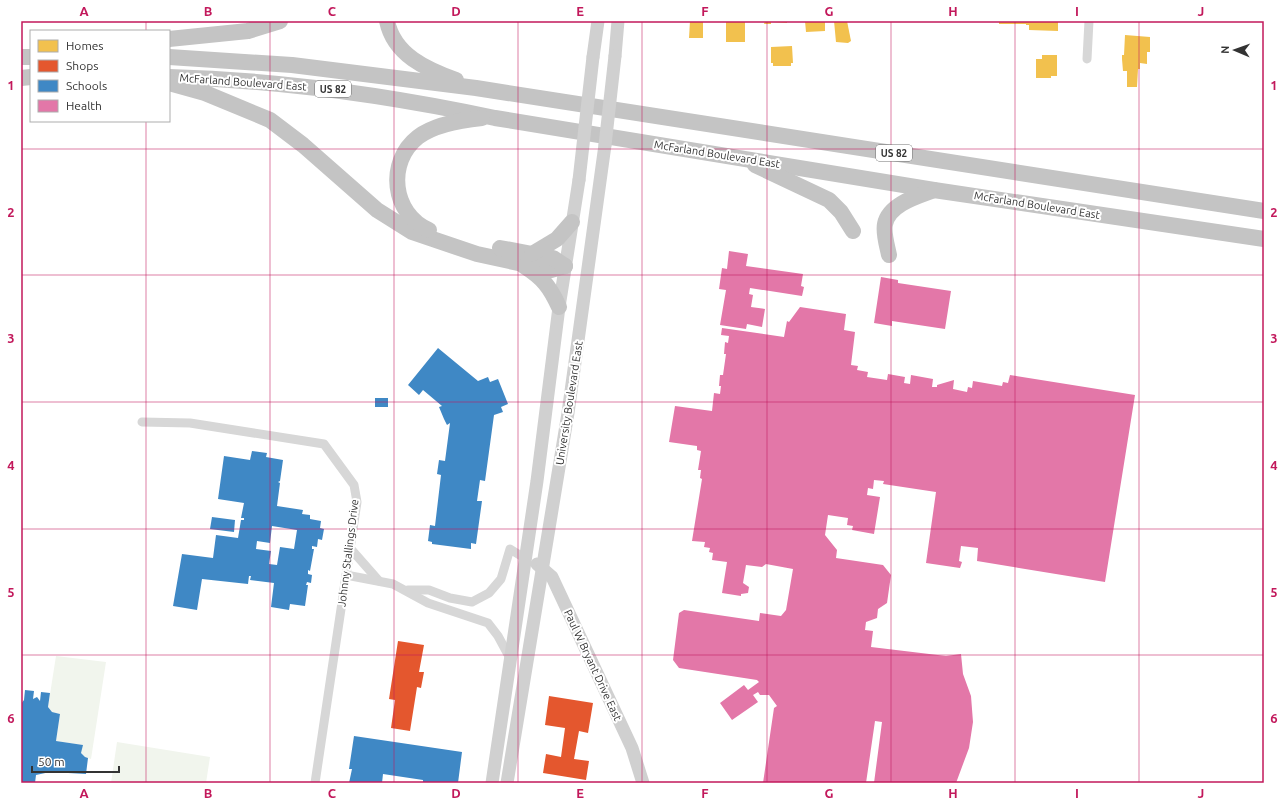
<svg xmlns="http://www.w3.org/2000/svg" width="1285" height="804" font-family="Ubuntu,sans-serif">
<rect width="100%" height="100%" fill="#fff"/>
<g fill="#f1f5ed">
<polygon points="56,656 106,662 91,759 85,757 81,753 82,745 56,741 60,714 52,712 48,707"/>
<polygon points="117,742 210,757 206,783 111,783"/>
</g>
<g fill="#f2c14e">
<polygon points="690,21 703,21 703,38 689,38"/>
<rect x="726" y="21" width="19" height="21"/>
<polygon points="765,21 787,21 787,23 771,22 771,24 764,24"/>
<polygon points="805,21 825,21 825,31 806,32"/>
<polygon points="834,21 847,21 851,41 848,43 836,42"/>
<polygon points="999,21 1058,21 1058,31 1029,30 1029,25 1026,25 1026,24 999,24"/>
<polygon points="1125,35 1150,37 1150,52 1147,52 1147,64 1140,63 1140,69 1138,69 1137,87 1127,87 1127,71 1123,71 1122,59 1122,55 1124,55"/>
<polygon points="792,46 793,63 791,63 791,66 773,66 773,63 771,63 771,47"/>
<polygon points="1042,55 1057,55 1057,76 1051,76 1051,78 1036,78 1036,59 1042,59"/>
</g>
<g fill="#e4572e">
<polygon points="398,641 424,645 419,672 424,672 421,688 417,687 410,731 391,728 395,700 389,699"/>
<polygon points="549,696 593,703 588,733 579,731 574,759 589,761 586,780 543,773 546,754 561,757 565,728 545,725"/>
</g>
<g fill="#3f88c5" fill-rule="evenodd">
<polygon points="438,348 478,381 488,377 490,382 498,379 508,404 501,407 503,412 494,415 485,481 480,480 477,501 482,501 476,544 471,543 471,549 432,544 432,542 428,541 430,525 435,526 441,475 437,474 439,460 445,461 450,423 447,425 444,419 439,407 442,406 423,390 419,395 408,385"/>
<rect x="375" y="398" width="13" height="9"/>
<path d="M252,451l15,2 -1,4 17,3 -3,21 -2,1 2,1 -3,23 26,4 -1,4 8,1v4l11,2 -1,7 4,1 -2,11 -4,-1 -1,8 -5,-1v3h2l-4,22 -2,-1v4l4,1 -1,8 -4,-1 -1,3h2l-3,21 -15,-2 -1,6 -18,-3 3,-24 -24,-3 1,-4h-2l-1,8 -46,-5 -5,31 -24,-4 9,-52 31,4 3,-23 22,3 3,-18h3v-2h-3l3,-15 -26,-4 6,-43 26,4zM272,526l25,4 -3,19 -14,-2 -3,18 -8,-1 2,-13 -15,-2 1,-8 13,2z"/>
<polygon points="212,517 235,520 234,532 210,529"/>
<polygon points="25,690 34,691 33,699 37,697 40,701 41,692 50,693 48,707 52,712 60,714 56,741 83,745 81,753 85,757 88,758 86,774 50,772 36,775 35,783 21,783 21,704 24,700"/>
<polygon points="354,736 462,752 458,783 423,783 423,780 383,774 382,783 349,783 352,769 349,769"/>
</g>
<g fill="#e377a8">
<polygon points="729,251 748,254 746,266 803,274 801,286 804,287 802,296 750,288 749,294 753,295 751,307 765,309 762,327 747,324 746,329 720,325 726,290 719,289 722,268 727,269"/>
<polygon points="881,277 898,280 898,283 951,291 945,329 892,321 892,326 874,323"/>
<polygon points="800,307 846,314 844,330 855,332 851,365 858,366 857,370 868,372 867,377 887,380 888,374 905,377 904,383 910,384 911,375 933,379 932,387 937,387 937,385 954,380 953,389 967,392 968,387 972,388 973,381 1002,386 1003,382 1008,383 1010,375 1135,395 1105,582 977,561 978,548 961,546 959,561 962,562 960,568 926,563 936,492 883,484 884,481 874,480 873,489 868,488 867,495 880,497 874,534 852,530 853,526 847,525 848,518 828,515 825,535 837,550 836,558 883,565 891,575 887,603 878,609 877,618 866,622 865,630 873,631 871,647 946,656 961,654 963,674 971,696 973,722 969,748 956,783 874,783 882,722 875,721 866,783 763,783 774,708 777,706 769,695 760,695 758,692 753,695 758,702 732,720 720,703 744,685 748,690 759,682 757,680 679,668 673,660 679,613 684,610 759,621 760,613 781,616 786,610 793,569 766,564 762,567 746,565 743,583 749,587 748,593 741,594 741,596 722,593 727,562 712,560 713,553 709,552 710,548 704,547 705,542 692,541 702,479 700,478 701,470 698,470 701,451 697,450 697,446 669,442 675,406 712,411 714,393 720,394 721,386 719,386 720,375 723,375 726,354 724,354 725,342 728,343 729,336 721,335 722,328 784,337 787,321 789,322"/>
</g>
<g fill="none" stroke-linecap="round" stroke-linejoin="round">
<g stroke="#d7d7d7" stroke-width="9">
<polyline points="1087,59 1089,21"/>
<polyline points="142,422 190,423 324,444 354,485 357,502 315,783"/>
<polyline points="350,548 379,581"/>
<polyline points="346,575 393,584 428,603 488,623 498,636 511,660"/>
<polyline points="408,590 429,590 450,598 472,602 489,593 501,579 510,549 526,559"/>
</g>
<g stroke="#d0d0d0" stroke-width="13">
<polyline points="615,56 618,21"/>
<polyline points="593,57 598,21"/>
<polyline points="537,564 552,577 632,748 643,783"/>
<polyline points="492,783 537,481 559,307 579,180"/>
<polyline points="507,783 568,413 605,145"/>
</g>
<g stroke="#c4c4c4" stroke-width="16">
<path d="M387,21c7,34 39,48 69,59"/>
<polyline points="169,39 248,31 280,21"/>
<polyline points="21,57 31,57"/>
<polyline points="169,57 292,65 476,88 1264,211"/>
<path d="M169,77c110,3 218,18 326,41l439,72 330,49"/>
<polyline points="21,78 31,77"/>
<polyline points="169,83 205,93 270,120 303,145 377,210 412,232 477,254 551,270 565,266"/>
<polyline points="755,165 829,200 841,212 853,231"/>
<path d="M429,230c-37,-16 -43,-68 -11,-93 17,-13 44,-17 64,-19"/>
<polyline points="500,248 553,258 565,266"/>
<polyline points="532,254 557,239 572,222"/>
<path d="M889,255c-2,-10 -6,-22 -4,-31 4,-20 33,-28 49,-34"/>
<path d="M524,266c19,12 26,21 35,41"/>
</g>
<g stroke="#d0d0d0" stroke-width="13">
<polyline points="605,145 615,56"/>
<polyline points="579,180 593,57"/>
</g>
</g>
<path fill="none" stroke="#c2185b" stroke-width="1" stroke-opacity="0.55" d="M146,21v10M270,21v762M394,21v762M518,21v762M642,21v762M767,21v762M891,21v762M1015,21v762M1139,21v762M146,121v662M21,149h1243M21,275h1243M21,402h1243M21,529h1243M21,655h1243"/>
<g text-anchor="middle" stroke-width="4" stroke-linejoin="round" paint-order="stroke">
<g fill="#fff" stroke="#707070" stroke-width="1">
<rect x="315" y="81" width="36" height="16" rx="3"/>
<rect x="876" y="145" width="36" height="16" rx="3"/>
</g>
<g font-size="10" font-weight="bold" fill="#333">
<text x="333" y="93">US 82</text>
<text x="894" y="157">US 82</text>
</g>
<g font-size="11" fill="#333" stroke="#fff">
<text transform="translate(243 82) rotate(4)" y="4">McFarland Boulevard East</text>
<text transform="translate(717 154) rotate(9)" y="4">McFarland Boulevard East</text>
<text transform="translate(1037 205) rotate(9)" y="4">McFarland Boulevard East</text>
<text transform="translate(569 403) rotate(-81)" y="4">University Boulevard East</text>
<text transform="translate(348 553) rotate(-83)" y="4">Johnny Stallings Drive</text>
<text transform="translate(593 665) rotate(65)" y="4">Paul W Bryant Drive East</text>
</g>
</g>
<rect width="1285" height="804" fill="none" stroke="#ffffff" stroke-width="44"/>
<rect x="30" y="30" width="140" height="92" fill="#ffffff" stroke="#adadad"/>
<rect x="38" y="40" width="20" height="12" fill="#f2c14e" stroke="#adadad"/>
<text x="66" y="50" font-size="12" fill="#333333">Homes</text>
<rect x="38" y="60" width="20" height="12" fill="#e4572e" stroke="#adadad"/>
<text x="66" y="70" font-size="12" fill="#333333">Shops</text>
<rect x="38" y="80" width="20" height="12" fill="#3f88c5" stroke="#adadad"/>
<text x="66" y="90" font-size="12" fill="#333333">Schools</text>
<rect x="38" y="100" width="20" height="12" fill="#e377a8" stroke="#adadad"/>
<text x="66" y="110" font-size="12" fill="#333333">Health</text>
<g transform="translate(1235 50) rotate(272)" stroke="#ffffff" stroke-width="3" paint-order="stroke">
<path d="M0-3L7 15L0 10L-7 15Z" fill="#333333"/>
<text y="-6" font-size="11" font-weight="bold" text-anchor="middle" fill="#333333">N</text>
</g>
<path d="M32 766v6h87v-6" fill="none" stroke="#333333" stroke-width="2"/>
<text x="38" y="766" font-size="12" fill="#333333" stroke="#ffffff" stroke-width="3" paint-order="stroke">50 m</text>
<rect x="22" y="22" width="1241" height="760" fill="none" stroke="#c2185b" stroke-width="1.5"/>
<g font-size="13" text-anchor="middle" font-weight="bold" fill="#c2185b">
<text x="84" y="16">A</text>
<text x="208" y="16">B</text>
<text x="332" y="16">C</text>
<text x="456" y="16">D</text>
<text x="580" y="16">E</text>
<text x="705" y="16">F</text>
<text x="829" y="16">G</text>
<text x="953" y="16">H</text>
<text x="1077" y="16">I</text>
<text x="1201" y="16">J</text>
<text x="11" y="90">1</text>
<text x="1274" y="90">1</text>
<text x="11" y="217">2</text>
<text x="1274" y="217">2</text>
<text x="11" y="343">3</text>
<text x="1274" y="343">3</text>
<text x="11" y="470">4</text>
<text x="1274" y="470">4</text>
<text x="11" y="597">5</text>
<text x="1274" y="597">5</text>
<text x="11" y="723">6</text>
<text x="1274" y="723">6</text>
<text x="84" y="798">A</text>
<text x="208" y="798">B</text>
<text x="332" y="798">C</text>
<text x="456" y="798">D</text>
<text x="580" y="798">E</text>
<text x="705" y="798">F</text>
<text x="829" y="798">G</text>
<text x="953" y="798">H</text>
<text x="1077" y="798">I</text>
<text x="1201" y="798">J</text>
</g>
</svg>
